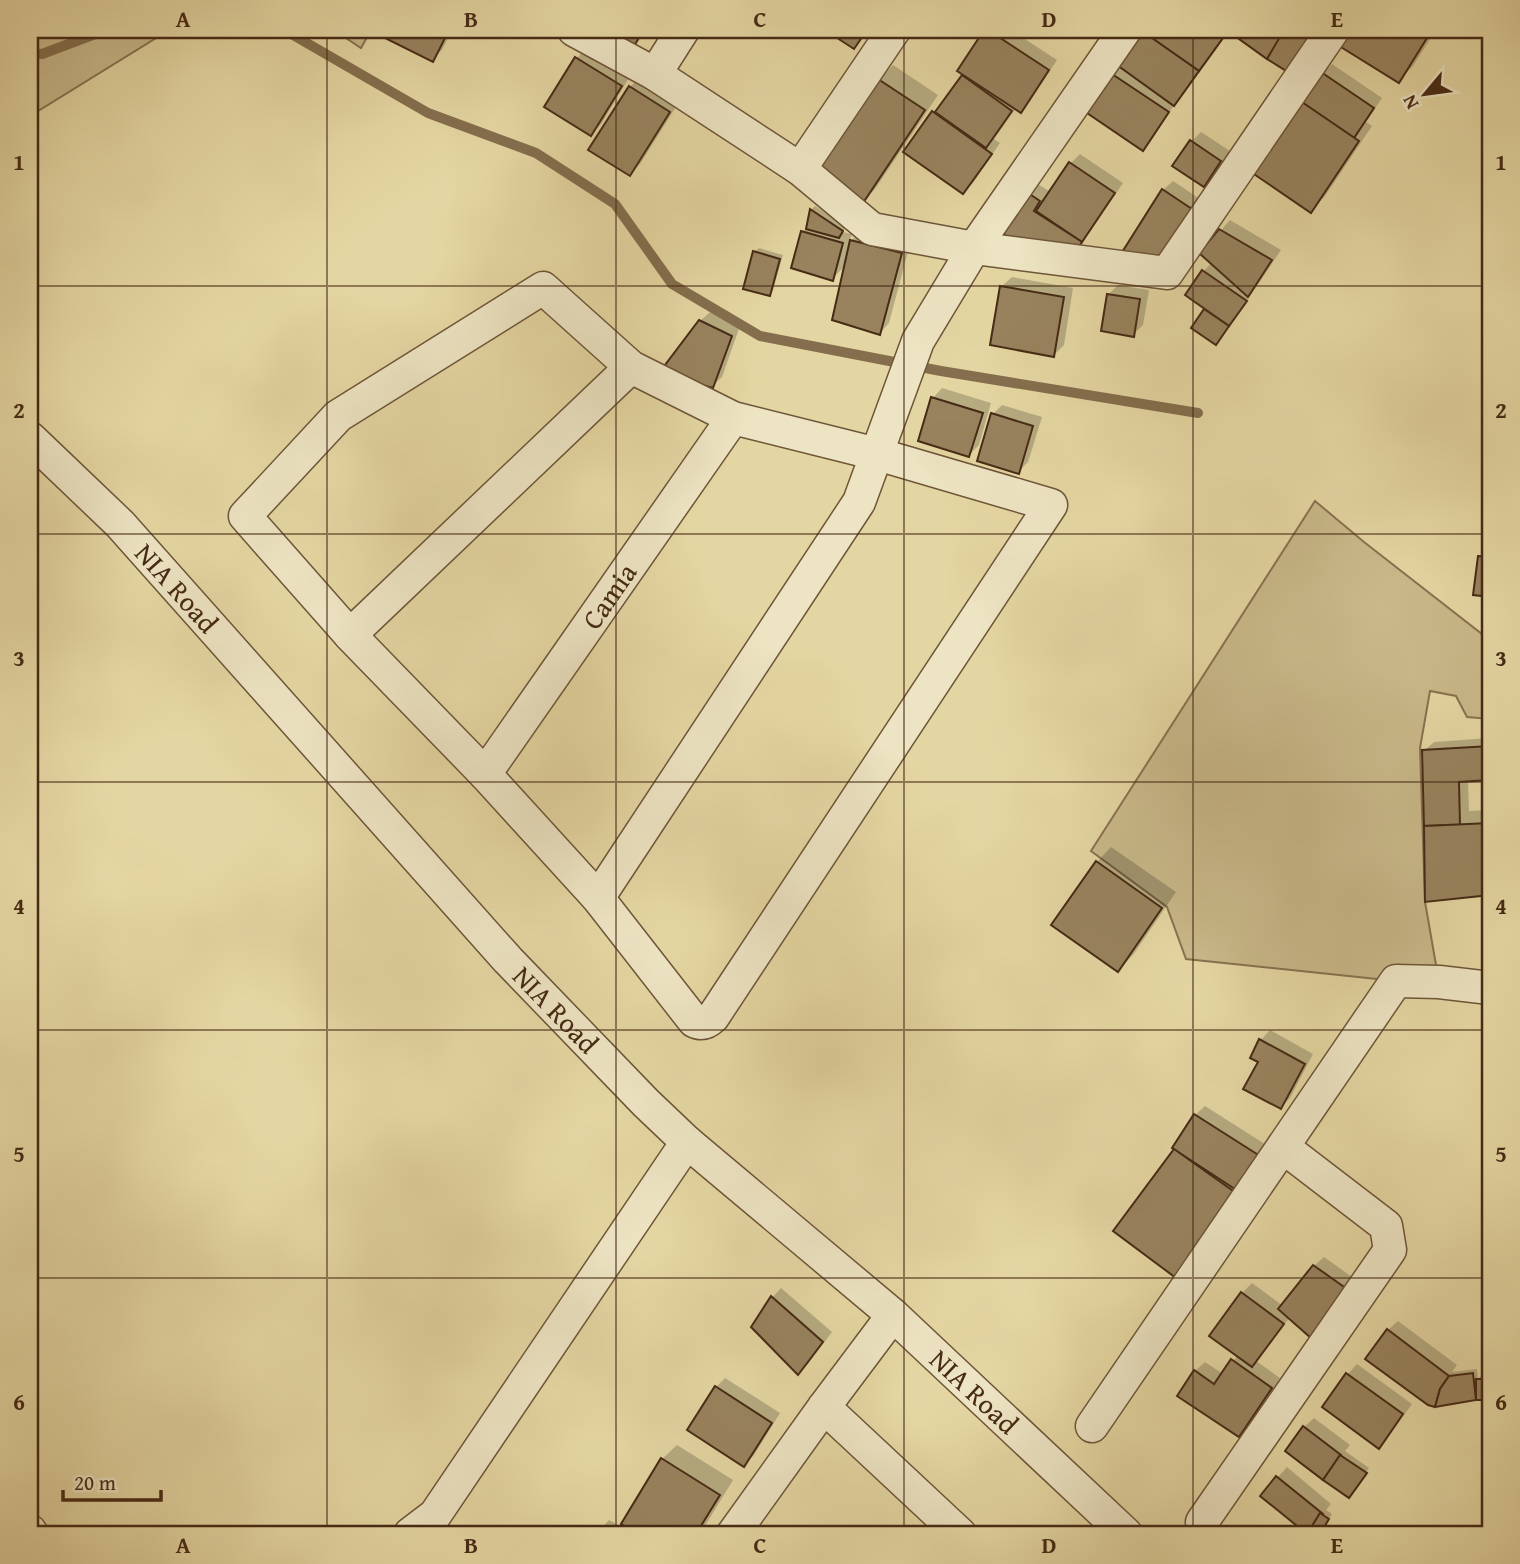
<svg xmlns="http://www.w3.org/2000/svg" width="1520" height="1564" font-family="'Gentium Book Plus',serif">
<rect width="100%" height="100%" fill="#e4d6a2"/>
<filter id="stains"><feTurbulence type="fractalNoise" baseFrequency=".00286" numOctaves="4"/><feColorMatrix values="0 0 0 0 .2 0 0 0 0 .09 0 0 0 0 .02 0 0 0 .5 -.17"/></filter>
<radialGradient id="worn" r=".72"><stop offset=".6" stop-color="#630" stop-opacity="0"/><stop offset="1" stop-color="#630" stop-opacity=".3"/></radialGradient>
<g fill="#c9b98a" stroke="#887250" stroke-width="2">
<polygon points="30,30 169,30 30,116"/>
<polygon points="334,30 371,30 361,48"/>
<polygon points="1315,501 1364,542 1482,634 1490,636 1490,719 1467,717 1456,696 1430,691 1420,748 1425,902 1439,982 1396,981 1186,959 1167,907 1091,851"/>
</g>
<g fill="#0003">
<polygon points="383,30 452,30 442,50 433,59 381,34"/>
<polygon points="611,30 646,30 634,44"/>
<polygon points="828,30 869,30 854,47"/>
<polygon points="986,30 1011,30 1057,60 1030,101 1020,111 1016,108 994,139 1000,143 973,183 963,192 933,112 944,103 964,74 960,71"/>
<polygon points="1143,30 1313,30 1292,65 1230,30 1184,94 1176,102 1152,139 1142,149 1086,110"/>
<polygon points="1347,30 1436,30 1413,66 1398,81"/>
<polygon points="586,48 630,76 601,124 591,134 547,106 577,58"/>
<polygon points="1332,64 1382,98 1366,122 1372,126 1325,196 1310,211 1322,74"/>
<polygon points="893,65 938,95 875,189 861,204 879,80"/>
<polygon points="640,77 679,102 640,164 630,174 630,87"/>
<polygon points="1201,132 1230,151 1213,176 1203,185 1175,166 1192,141"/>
<polygon points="1080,154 1123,183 1082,243 1073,253 1004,229 1036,183 1051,192 1071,163"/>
<polygon points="1173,181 1203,201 1171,250 1163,190"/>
<polygon points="815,206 846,226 843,232 852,234 849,243 861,231 910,244 889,323 880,333 846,265 832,279 803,232 808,227 811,210"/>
<polygon points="1230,220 1281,250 1238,314 1216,343 1206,310 1207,309 1187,295 1204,271 1212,262 1202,252"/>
<polygon points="759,248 783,255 773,290 769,294 754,252"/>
<polygon points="1012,277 1073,288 1064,345 1054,355 1002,286"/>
<polygon points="1118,285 1149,290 1143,325 1133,335 1109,294"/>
<polygon points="710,312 740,326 722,377 712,386 700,321"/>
<polygon points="942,388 991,403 979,445 969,455 933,398"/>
<polygon points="1002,405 1042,417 1028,462 1018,472 993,414"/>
<polygon points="1490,547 1490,595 1475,593 1480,556"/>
<polygon points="1490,738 1490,778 1468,780 1469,811 1490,810 1490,893 1427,900 1424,751 1434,742"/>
<polygon points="1111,847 1176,892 1133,955 1118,970 1097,862"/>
<polygon points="1270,1030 1313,1054 1290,1098 1281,1107 1260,1061 1261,1040"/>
<polygon points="1205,1106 1268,1146 1194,1264 1176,1149 1195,1115"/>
<polygon points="1324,1257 1355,1279 1321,1327 1290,1317 1256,1361 1280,1378 1248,1425 1238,1434 1195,1371 1205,1362 1223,1374 1238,1355 1212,1335 1242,1293 1252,1283 1283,1306 1314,1266"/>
<polygon points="781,1288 832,1332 808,1364 798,1373 772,1298"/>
<polygon points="1398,1321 1457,1365 1452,1372 1477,1369 1478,1379 1482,1375 1490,1375 1490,1398 1476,1398 1435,1405 1368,1358 1388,1330"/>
<polygon points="1357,1364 1412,1404 1388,1437 1378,1446 1324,1406 1348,1374"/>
<polygon points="725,1378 780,1413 754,1455 744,1465 716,1387"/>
<polygon points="1314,1418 1350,1445 1345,1451 1369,1468 1354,1491 1304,1427"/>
<polygon points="677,1445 733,1480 700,1534 641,1534 624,1523 662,1459"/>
<polygon points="1287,1467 1331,1504 1326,1510 1332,1514 1320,1534 1311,1534 1262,1495"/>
<polygon points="609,1520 635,1534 596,1534"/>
</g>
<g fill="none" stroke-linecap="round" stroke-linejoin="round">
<g stroke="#846e4d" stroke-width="10">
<polyline points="286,30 293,35 428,113 536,153 615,204 672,284 760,336 941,371 1198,413"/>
<polyline points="30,53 42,54 106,30"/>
</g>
</g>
<g fill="#98835e" stroke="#462a15" stroke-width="2">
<polygon points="381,30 449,30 433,62 379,35"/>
<polygon points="607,30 644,30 634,46"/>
<polygon points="825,30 867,30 854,49"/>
<polygon points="984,30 988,30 1049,70 1021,113 957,71"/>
<polygon points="1140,30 1226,30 1228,31 1199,71"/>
<polygon points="1229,30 1288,30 1267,59 1228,31"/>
<polygon points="1284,30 1306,30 1311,33 1288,72 1267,59"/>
<polygon points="1345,30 1432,30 1399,83 1336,44"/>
<polygon points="1142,31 1199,71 1174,106 1117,65"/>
<polygon points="575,57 622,86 591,136 544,107"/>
<polygon points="1109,72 1169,112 1143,151 1084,111"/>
<polygon points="1321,72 1374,108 1354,138 1301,102"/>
<polygon points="962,75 1012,111 986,148 935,112"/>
<polygon points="878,79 925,110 861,206 814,174"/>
<polygon points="629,86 670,112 630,176 588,150"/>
<polygon points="1296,98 1359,141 1311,213 1248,170"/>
<polygon points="932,111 992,154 963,194 903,152"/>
<polygon points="1190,140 1221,161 1204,187 1172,166"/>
<polygon points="1069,162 1115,193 1082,242 1036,211"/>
<polygon points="1162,189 1195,211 1162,262 1119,257"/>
<polygon points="1025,191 1040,201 1034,211 1082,242 1073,255 1009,244 1002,229"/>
<polygon points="810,209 843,231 839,238 806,229"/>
<polygon points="1219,229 1272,260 1248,297 1199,253"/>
<polygon points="801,231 843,243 833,281 791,268"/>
<polygon points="850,240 902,253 880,335 832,320"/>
<polygon points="753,251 780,259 770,296 743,289"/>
<polygon points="1202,270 1247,301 1229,326 1185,295"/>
<polygon points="1000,286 1064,297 1054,357 990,345"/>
<polygon points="1107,294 1140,299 1134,337 1101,331"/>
<polygon points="1204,309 1229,326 1216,345 1191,328"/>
<polygon points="699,320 732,336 713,388 659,373"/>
<polygon points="1490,339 1490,371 1485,371"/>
<polygon points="931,397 983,413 969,457 918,441"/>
<polygon points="991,413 1033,426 1019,474 977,461"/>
<polygon points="1478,556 1490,557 1490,597 1473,595"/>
<polygon points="1490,746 1490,780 1459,782 1460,825 1424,826 1422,750"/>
<polygon points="1490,823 1490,895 1425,902 1424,826"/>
<polygon points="1096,861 1162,908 1118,972 1051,925"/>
<polygon points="1259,1039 1305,1064 1281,1109 1243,1089 1258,1062 1250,1058"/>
<polygon points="1194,1114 1260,1156 1238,1191 1172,1148"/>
<polygon points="1174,1149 1236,1193 1180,1281 1113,1231"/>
<polygon points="1313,1265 1347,1289 1312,1339 1278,1309"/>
<polygon points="1241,1292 1284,1324 1252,1367 1209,1336"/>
<polygon points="771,1296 823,1342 798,1375 751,1327"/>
<polygon points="1387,1329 1449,1376 1440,1389 1435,1407 1428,1405 1365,1359"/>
<polygon points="1231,1359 1272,1388 1239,1437 1177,1396 1194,1370 1214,1384"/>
<polygon points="1346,1373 1403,1414 1379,1449 1322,1407"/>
<polygon points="1473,1373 1476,1400 1435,1407 1440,1389 1449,1376"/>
<rect x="1476" y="1379" width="14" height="21"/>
<polygon points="715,1386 772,1423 744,1467 687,1430"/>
<polygon points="1303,1426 1341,1455 1323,1480 1285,1451"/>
<polygon points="1340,1455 1367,1473 1349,1498 1323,1480"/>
<polygon points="661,1458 720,1495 696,1534 638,1534 621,1524"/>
<polygon points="1276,1476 1323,1514 1307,1534 1260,1496"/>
<polygon points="1320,1513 1329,1519 1320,1534 1307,1534"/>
</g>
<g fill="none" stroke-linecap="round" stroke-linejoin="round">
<g stroke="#6e5538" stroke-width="35">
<g id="minor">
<polyline points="574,30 655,74 800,169 872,229 974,248 1167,273 1333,30"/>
<polyline points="655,74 683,30"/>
<polyline points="800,169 894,30"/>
<path d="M543,288l88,79 102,51 144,36 174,51 -338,512c-6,6 -11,8 -19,4l-96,-123 -113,-124 -135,-139 -105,-119 93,-100z"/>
<path id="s1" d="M30,438l90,86 388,436 138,143 41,39 206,173 233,219"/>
<polyline points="350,635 631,367"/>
<path id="s2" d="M485,774l248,-356"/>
<polyline points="598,898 859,502 918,341 974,248 1125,30"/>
<polyline points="824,1407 960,1534"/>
<polyline points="1092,1426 1396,981 1439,982 1490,988"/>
<polyline points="1202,1522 1390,1250 1386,1226 1283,1147"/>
<polyline points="30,1531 32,1534"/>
<polyline points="410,1534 435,1515 687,1142"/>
<polyline points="733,1534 824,1407 893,1315"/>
</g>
</g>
<use href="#minor" stroke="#ede4c3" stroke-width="32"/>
</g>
<path fill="none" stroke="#462a15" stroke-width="2" stroke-opacity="0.55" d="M327,30v1504M616,30v1504M904,30v1504M1193,30v1504M30,286h1460M30,534h1460M30,782h1460M30,1030h1460M30,1278h1460"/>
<g text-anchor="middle" stroke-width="7" stroke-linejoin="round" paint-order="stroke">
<g font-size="28" fill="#462a15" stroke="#ede4c3">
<text dy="10" stroke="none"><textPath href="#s1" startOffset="210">NIA Road</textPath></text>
<text dy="10" stroke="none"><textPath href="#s2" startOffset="217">Camia</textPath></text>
<text dy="10" stroke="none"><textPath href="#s1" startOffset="777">NIA Road</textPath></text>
<text dy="10" stroke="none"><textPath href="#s1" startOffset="1344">NIA Road</textPath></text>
</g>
</g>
<rect width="1520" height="1564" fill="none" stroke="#e4d6a2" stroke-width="77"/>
<g transform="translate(1425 94) rotate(241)" stroke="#ede4c3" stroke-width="5" paint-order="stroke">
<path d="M0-5L12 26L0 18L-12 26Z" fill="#462a15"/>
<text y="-10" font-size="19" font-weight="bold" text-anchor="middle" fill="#462a15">N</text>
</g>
<path d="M63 1490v10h98v-10" fill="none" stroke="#462a15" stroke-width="3.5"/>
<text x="74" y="1490" font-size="21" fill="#462a15" stroke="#ede4c3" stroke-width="5" paint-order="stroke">20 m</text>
<rect x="38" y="38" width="1444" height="1488" fill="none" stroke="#462a15" stroke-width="2.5"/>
<g font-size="23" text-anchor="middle" font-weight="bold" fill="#462a15">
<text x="183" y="27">A</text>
<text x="471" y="27">B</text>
<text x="760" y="27">C</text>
<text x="1049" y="27">D</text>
<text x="1337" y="27">E</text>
<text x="19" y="170">1</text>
<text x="1501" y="170">1</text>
<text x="19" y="418">2</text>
<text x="1501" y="418">2</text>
<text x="19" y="666">3</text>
<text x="1501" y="666">3</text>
<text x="19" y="914">4</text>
<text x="1501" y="914">4</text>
<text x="19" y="1162">5</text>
<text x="1501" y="1162">5</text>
<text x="19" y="1410">6</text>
<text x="1501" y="1410">6</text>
<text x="183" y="1553">A</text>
<text x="471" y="1553">B</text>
<text x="760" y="1553">C</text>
<text x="1049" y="1553">D</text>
<text x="1337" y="1553">E</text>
</g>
<rect width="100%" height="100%" filter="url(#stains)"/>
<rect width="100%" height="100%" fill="url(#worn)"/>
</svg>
